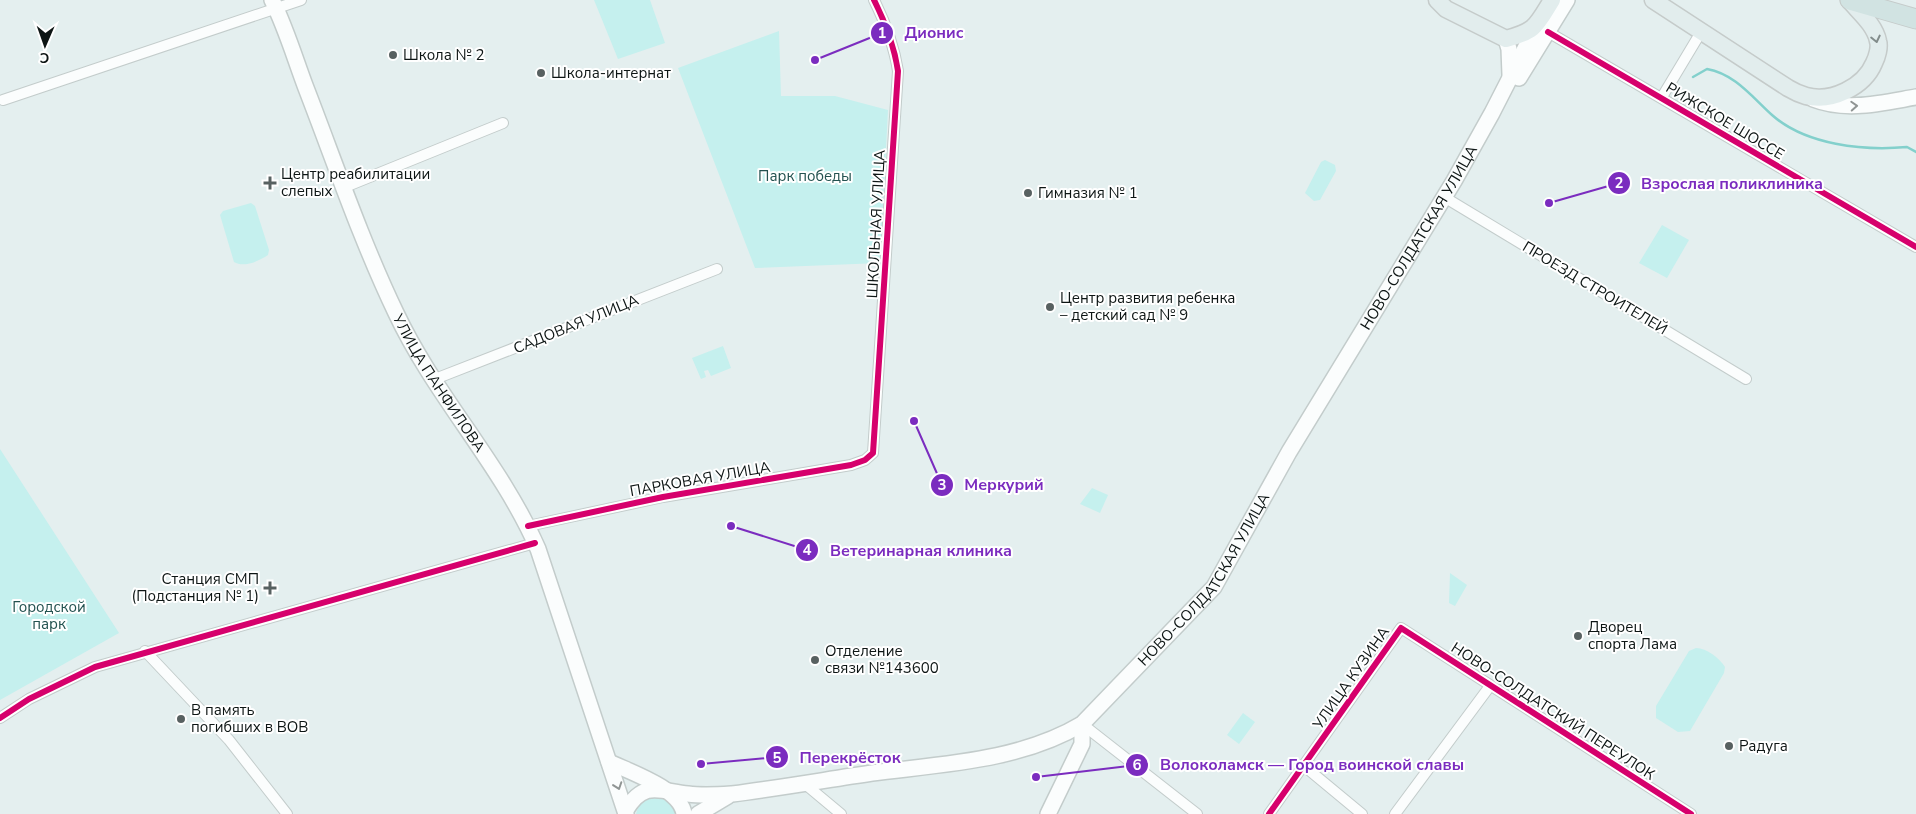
<svg xmlns="http://www.w3.org/2000/svg" width="1916" height="814" font-family="'Nunito Sans',sans-serif">
<rect width="100%" height="100%" fill="#e4efef"/>
<g fill="#c5f0ee">
<polygon points="594,0 650,0 665,43 618,59"/>
<polygon points="779,31 781,96 835,96 888,110 880,263 755,268 678,68"/>
<polygon points="1325,160 1335,165 1336,171 1320,200 1314,201 1305,193 1321,162"/>
<path d="M251,203l4,3 14,44 -1,5c-9,6 -24,13 -34,7l-14,-47 3,-4z"/>
<polygon points="1662,225 1689,240 1667,278 1639,263"/>
<polygon points="723,346 731,368 711,376 708,370 704,371 706,377 701,379 692,358"/>
<polygon points="0,449 119,633 0,700"/>
<polygon points="1092,488 1108,495 1100,513 1080,504"/>
<polygon points="1450,573 1467,585 1455,606 1449,603"/>
<path d="M1696,648c11,0 23,10 29,19l-1,6 -34,58 -12,1 -22,-14v-12l33,-55z"/>
<polygon points="1243,713 1255,722 1239,744 1227,735"/>
<path d="M654,797c11,1 18,6 21,17h-39c2,-10 9,-14 18,-17z"/>
</g>
<g fill="none" stroke-linecap="round" stroke-linejoin="round">
<path stroke="#83d0cc" stroke-width="2.5" d="M1693,77l14,-8c28,5 45,28 65,46 34,30 91,36 135,32l9,5"/>
<g stroke="#c3cccb" stroke-width="12">
<g id="street">
<polyline points="1548,32 1916,247"/>
<polyline points="1662,97 1701,32"/>
<polyline points="3,100 301,0"/>
<polyline points="345,187 503,123"/>
<polyline points="1444,197 1746,379"/>
<polyline points="435,379 717,269"/>
<path d="M528,526l135,-29 188,-32 14,-5 8,-7 25,-382c-4,-26 -12,-47 -24,-71"/>
<polyline points="145,651 229,740 287,814"/>
<polyline points="0,718 29,699 95,667 535,543"/>
<polyline points="1082,724 1197,814"/>
<polyline points="1304,766 1362,814"/>
<polyline points="805,784 841,814"/>
<polyline points="1269,814 1401,628 1691,814"/>
<polyline points="1395,814 1490,686"/>
</g>
</g>
<g stroke="#c3cccb" stroke-width="18">
<g id="secondary">
<path id="s1" d="M272,0c14,28 23,59 34,88 29,75 55,152 90,225 39,83 105,151 142,236l88,265"/>
<polyline points="1506,39 1509,49 1510,75"/>
<polyline points="1519,78 1567,0"/>
<path d="M1813,99c33,13 68,4 103,-2"/>
<path d="M609,762c21,10 72,27 75,52"/>
<path id="s2" d="M626,810c18,-30 33,-19 62,-16 15,2 29,1 44,0 47,-6 93,-14 140,-21 70,-9 148,-12 210,-49l132,-137 75,-135 165,-271 38,-68 44,-86"/>
<polyline points="698,814 728,796"/>
<polyline points="1048,814 1082,744 1082,724"/>
</g>
</g>
<g stroke="#c5cbca" stroke-width="19">
<g id="primary">
<path d="M1437,0l9,9 60,30c30,-8 30,-13 46,-39"/>
<path d="M1653,0l135,88c5,3 11,6 18,8 25,7 58,-9 68,-33 3,-6 6,-16 4,-22 -3,-16 -19,-29 -29,-41"/>
</g>
</g>
<g stroke="#c5cbca" stroke-width="21">
<polyline id="highway" points="1850,0 1916,19"/>
</g>
<use href="#street" stroke="#fbfdfd" stroke-width="10"/>
<use href="#secondary" stroke="#fbfdfd" stroke-width="15"/>
<use href="#primary" stroke="#e2eded" stroke-width="16"/>
<use href="#highway" stroke="#d1e3e2" stroke-width="19"/>
<g stroke="#fff" stroke-width="9">
<g id="cycleway">
<polyline points="1548,32 1916,247"/>
<path d="M528,526l135,-29 188,-32 14,-5 8,-7 25,-382c-4,-26 -12,-47 -24,-71"/>
<polyline points="0,718 29,699 95,667 535,543"/>
<polyline points="1269,814 1401,628 1691,814"/>
</g>
</g>
<use href="#cycleway" stroke="#d6006c" stroke-width="6"/>
</g>
<defs><path id="oneway-chevron" d="M-2-3.5L2.5 0L-2 3.5" fill="none" stroke-width="1.6" stroke-linecap="round" stroke-linejoin="round" transform="scale(1.25)"/></defs>
<use stroke="#828c8b" href="#oneway-chevron" transform="translate(1876 39) rotate(77)"/>
<g stroke="#909594">
<use href="#oneway-chevron" transform="translate(1854 106) rotate(-3)"/>
<use href="#oneway-chevron" transform="translate(618 786) rotate(71)"/>
</g>
<g fill="#586161" stroke="#fff" stroke-width="2">
<circle cx="393" cy="55" r="5"/>
<circle cx="541" cy="73" r="5"/>
<path d="M267.5 175.5h5v5h5v5h-5v5h-5v-5h-5v-5h5z"/>
<circle cx="1028" cy="193" r="5"/>
<circle cx="1050" cy="307" r="5"/>
<path d="M267.5 580.5h5v5h5v5h-5v5h-5v-5h-5v-5h5z"/>
<circle cx="1578" cy="636" r="5"/>
<circle cx="815" cy="660" r="5"/>
<circle cx="181" cy="719" r="5"/>
<circle cx="1729" cy="746" r="5"/>
</g>
<g text-anchor="middle" stroke-width="4" stroke-linejoin="round" paint-order="stroke">
<g font-size="15" fill="#0d1514" stroke="#fff" text-anchor="start">
<text x="403" y="60">Школа № 2</text>
<text x="551" y="78">Школа-интернат</text>
<text x="281" y="179">Центр реабилитации<tspan x="281" dy="17">слепых</tspan></text>
<text x="1038" y="198">Гимназия № 1</text>
<text x="1060" y="303">Центр развития ребенка<tspan x="1060" dy="17">– детский сад № 9</tspan></text>
<text x="259" y="584" text-anchor="end">Станция СМП<tspan x="259" dy="17">(Подстанция № 1)</tspan></text>
<text x="1588" y="632">Дворец<tspan x="1588" dy="17">спорта Лама</tspan></text>
<text x="825" y="656">Отделение<tspan x="825" dy="17">связи №143600</tspan></text>
<text x="191" y="715">В память<tspan x="191" dy="17">погибших в ВОВ</tspan></text>
<text x="1739" y="751">Радуга</text>
</g>
<g font-size="15" fill="#0d1514" stroke="#fff">
<text transform="translate(1725 121) rotate(31)" y="5">РИЖСКОЕ ШОССЕ</text>
<text transform="translate(876 224) rotate(-87)" y="5">ШКОЛЬНАЯ УЛИЦА</text>
<text dy="5" stroke="none"><textPath href="#s2" startOffset="1069">НОВО-СОЛДАТСКАЯ УЛИЦА</textPath></text>
<text transform="translate(1595 288) rotate(31)" y="5">ПРОЕЗД СТРОИТЕЛЕЙ</text>
<text transform="translate(576 324) rotate(-22)" y="5">САДОВАЯ УЛИЦА</text>
<text dy="5" stroke="none"><textPath href="#s1" startOffset="419">УЛИЦА ПАНФИЛОВА</textPath></text>
<text transform="translate(700 479) rotate(-10)" y="5">ПАРКОВАЯ УЛИЦА</text>
<text dy="5" stroke="none"><textPath href="#s2" startOffset="664">НОВО-СОЛДАТСКАЯ УЛИЦА</textPath></text>
<text transform="translate(1351 678) rotate(-55)" y="5">УЛИЦА КУЗИНА</text>
<text transform="translate(1553 711) rotate(33)" y="5">НОВО-СОЛДАТСКИЙ ПЕРЕУЛОК</text>
</g>
<g font-size="15" fill="#235250" stroke="#fff">
<text x="805" y="181">Парк победы</text>
<text x="49" y="612">Городской<tspan x="49" dy="17">парк</tspan></text>
</g>
</g>
<path fill="none" stroke="#7b2cbf" stroke-width="2" d="M815 60L882 33M1549 203L1619 183M914 421L942 485M731 526L807 550M701 764L777 757M1036 777L1137 765"/>
<g fill="#7b2cbf" stroke="#fff" stroke-width="2">
<circle cx="815" cy="60" r="5"/>
<circle cx="1549" cy="203" r="5"/>
<circle cx="914" cy="421" r="5"/>
<circle cx="731" cy="526" r="5"/>
<circle cx="701" cy="764" r="5"/>
<circle cx="1036" cy="777" r="5"/>
<circle cx="882" cy="33" r="12"/>
<circle cx="1619" cy="183" r="12"/>
<circle cx="942" cy="485" r="12"/>
<circle cx="807" cy="550" r="12"/>
<circle cx="777" cy="757" r="12"/>
<circle cx="1137" cy="765" r="12"/>
</g>
<g font-size="15" text-anchor="middle" font-weight="bold" fill="#fff">
<text x="882" y="38">1</text>
<text x="1619" y="188">2</text>
<text x="942" y="490">3</text>
<text x="807" y="555">4</text>
<text x="777" y="763">5</text>
<text x="1137" y="770">6</text>
</g>
<g font-size="16" text-anchor="middle" font-weight="bold" fill="#7b2cbf" stroke="#fff" stroke-width="4" stroke-linejoin="round" paint-order="stroke">
<text x="934" y="38">Дионис</text>
<text x="1732" y="189">Взрослая поликлиника</text>
<text x="1004" y="490">Меркурий</text>
<text x="921" y="556">Ветеринарная клиника</text>
<text x="850" y="763">Перекрёсток</text>
<text x="1312" y="770">Волоколамск — Город воинской славы</text>
</g>
<g transform="translate(45 45) rotate(182)" stroke="#ffffff" stroke-width="4" paint-order="stroke">
<path d="M0-4L9 19L0 12L-9 19Z" fill="#0d1514"/>
<text y="-8" font-size="14" font-weight="bold" text-anchor="middle" fill="#0d1514">С</text>
</g>
</svg>
